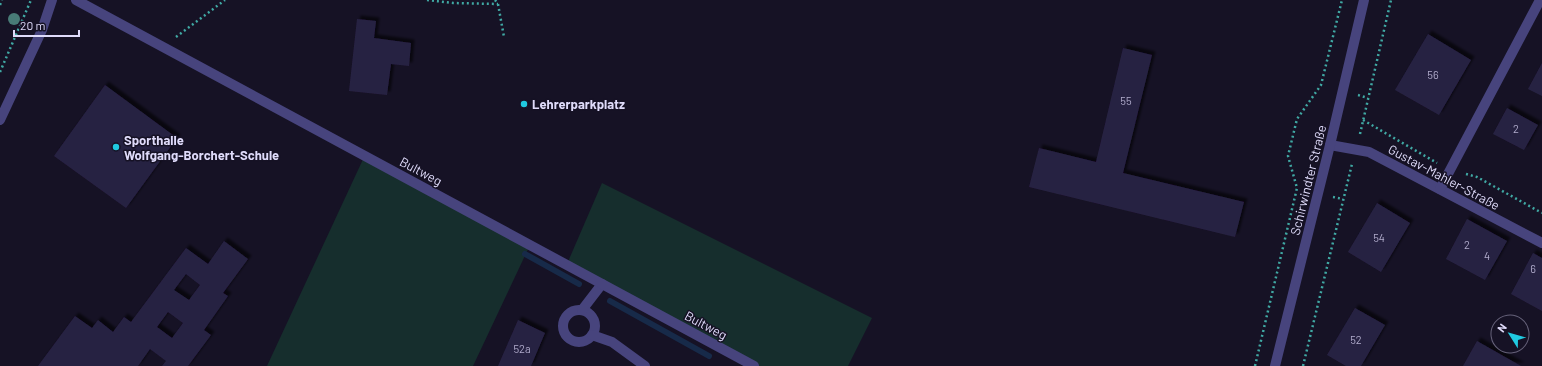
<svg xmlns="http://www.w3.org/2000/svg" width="1542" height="366" font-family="Barlow,sans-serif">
<defs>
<filter id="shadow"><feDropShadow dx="3.5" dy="-3.5" stdDeviation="1" flood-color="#0009"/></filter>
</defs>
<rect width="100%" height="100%" fill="#161225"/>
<g fill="#162e2d">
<polygon points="365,155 530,245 473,366 267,366"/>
<polygon points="602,183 872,318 848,366 754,366 567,264"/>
</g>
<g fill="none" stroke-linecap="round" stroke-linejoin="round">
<g stroke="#172a49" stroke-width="6">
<polyline points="525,254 579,284"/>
<polyline points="610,301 709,356"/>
</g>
</g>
<g fill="#282143" fill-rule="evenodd" filter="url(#shadow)">
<polygon points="357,19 376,21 374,38 411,43 409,66 391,64 387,95 349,91"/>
<polygon points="1428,34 1471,60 1439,115 1395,90"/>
<polygon points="1123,48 1152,55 1123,173 1244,202 1235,237 1029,187 1039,148 1096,162"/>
<polygon points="1542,63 1542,96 1528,89"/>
<polygon points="105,85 177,138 126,208 54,156"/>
<polygon points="1507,108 1538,125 1524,150 1493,134"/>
<polygon points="1377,203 1410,223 1381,272 1348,252"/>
<polygon points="1467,219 1507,241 1485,280 1446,259"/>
<path d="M224,241l24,18 -25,34 5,3 -24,34 7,5 -23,31h-26l4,-5 -16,-12 -12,17h-100l37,-50 17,12 6,-8 15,12 11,-15 7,5 55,-74 22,16zM186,274l14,11 -11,15 -15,-10zM168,312l15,11 -11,15 -15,-11z"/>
<polygon points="1533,253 1542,258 1542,311 1511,294"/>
<polygon points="1355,308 1385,325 1361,366 1346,366 1327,355"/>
<polygon points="518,320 545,333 531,366 498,366"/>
<polygon points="1477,341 1521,366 1463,366"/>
</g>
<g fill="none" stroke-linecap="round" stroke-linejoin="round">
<g stroke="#40a9a4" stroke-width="2.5" stroke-dasharray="2 3" stroke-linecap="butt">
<polyline points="427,0 453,3 498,4"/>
<polyline points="495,0 498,4 504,37"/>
<polyline points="0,5 2,0"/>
<polyline points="176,37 225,0"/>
<polyline points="0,72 31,0"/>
<polyline points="1358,95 1368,98"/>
<polyline points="1363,120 1437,163"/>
<polyline points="1360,134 1391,0"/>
<polyline points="1466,174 1477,177 1542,213"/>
<polyline points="1333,197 1343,199"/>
<polyline points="1255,366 1297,188 1288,156 1297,119 1321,85 1342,0"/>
<polyline points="1303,366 1352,164"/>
</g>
<g stroke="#47447d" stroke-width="10">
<circle cx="579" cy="326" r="16"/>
<polyline points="582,310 602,284"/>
<polyline points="592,335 612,342 645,366"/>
</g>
<g stroke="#47447d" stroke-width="10">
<polyline points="76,0 754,366"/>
<polyline points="0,120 42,30 52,0"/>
<polyline points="1330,145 1369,152 1542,243"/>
<polyline points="1440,189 1540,0"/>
<polyline points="1275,366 1330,145 1364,0"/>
</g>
</g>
<circle fill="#487b77" cx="14" cy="19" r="6"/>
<g fill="#20cae1" stroke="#161225" stroke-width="1.5">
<circle cx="524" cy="104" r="4"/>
<circle cx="116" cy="147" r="4"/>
</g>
<g text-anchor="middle" stroke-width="3" stroke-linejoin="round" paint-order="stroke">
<g font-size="11" fill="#b1accc">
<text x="1433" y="79">56</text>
<text x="1126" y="105">55</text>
<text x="1516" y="133">2</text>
<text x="1379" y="242">54</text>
<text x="1467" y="249">2</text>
<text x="1487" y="260">4</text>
<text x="1533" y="273">6</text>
<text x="1356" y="344">52</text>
<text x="522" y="353">52a</text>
</g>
<g font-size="13" font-weight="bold" fill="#dfdbfa" stroke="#161225" text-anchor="start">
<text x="532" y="109">Lehrerparkplatz</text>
<text x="124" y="145">Sporthalle<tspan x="124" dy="15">Wolfgang-Borchert-Schule</tspan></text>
</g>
<g font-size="13" fill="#dfdbfa" stroke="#161225">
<text transform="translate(421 171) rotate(28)" y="5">Bultweg</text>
<text transform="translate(1444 177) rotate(28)" y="5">Gustav-Mahler-Straße</text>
<text transform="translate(1308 180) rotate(-76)" y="5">Schirwindter Straße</text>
<text transform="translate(706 325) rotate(28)" y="5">Bultweg</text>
</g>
</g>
<g transform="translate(1510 334) rotate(307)"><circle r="19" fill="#161225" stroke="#66627a"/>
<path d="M0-3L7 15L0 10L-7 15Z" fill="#20cae1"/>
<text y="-6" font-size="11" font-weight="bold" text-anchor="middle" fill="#dfdbfa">N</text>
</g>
<path d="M14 30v6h65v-6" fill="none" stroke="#dfdbfa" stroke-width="2"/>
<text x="20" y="30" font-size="12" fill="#dfdbfa" stroke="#161225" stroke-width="3" paint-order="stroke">20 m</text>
</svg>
